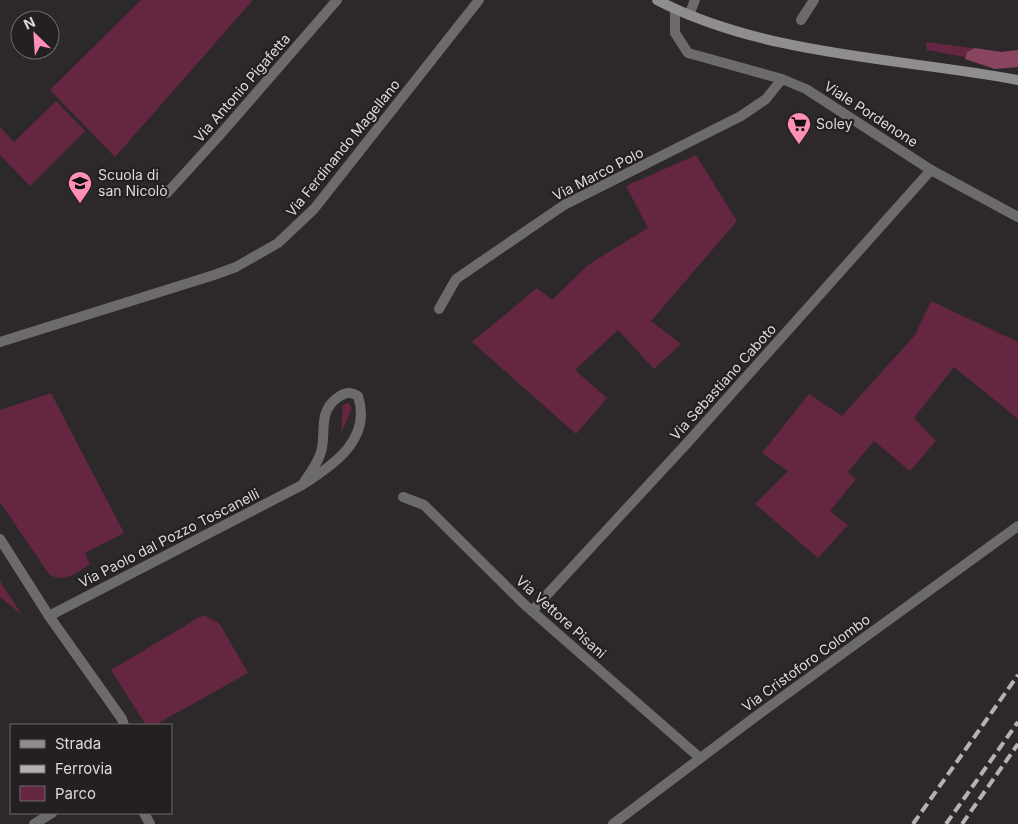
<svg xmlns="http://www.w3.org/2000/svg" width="1018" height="824" font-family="Inter,sans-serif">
<rect width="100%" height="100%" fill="#2d292b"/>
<g fill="#642640">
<polygon points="141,0 253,0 115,157 50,90"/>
<polygon points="926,42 1001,52 1018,67 927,50"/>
<polygon points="56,101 85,131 30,186 0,155 0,127 14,142"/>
<polygon points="696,155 737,221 651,321 681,344 654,369 618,330 575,370 607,398 576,434 472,342 537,288 552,300 588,265 648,228 626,186"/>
<polygon points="931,301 1018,342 1018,419 954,367 914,418 936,441 910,471 874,441 848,472 856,479 830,511 848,525 818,558 755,504 788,471 762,453 809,394 842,416 915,335"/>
<path d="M51,393l73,140 -39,20 5,11c-12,8 -27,20 -41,10l-49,-72v-92z"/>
<polygon points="348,403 352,408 341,434 343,405"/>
<polygon points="0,581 22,615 0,597"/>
<polygon points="203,615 219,623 248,673 155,725 146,725 111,670"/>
</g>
<polygon fill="#894560" points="975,48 1001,52 1018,50 1018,67 995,69 965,59 967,52"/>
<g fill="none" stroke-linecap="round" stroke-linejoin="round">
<g stroke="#6c6a6a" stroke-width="10">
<polyline points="675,9 675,33 688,53 782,79 806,89 931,170 1018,217"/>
<polyline points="689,15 695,0"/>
<polyline points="801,20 814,0"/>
<polyline points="167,193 218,137 337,0"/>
<polyline points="439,309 456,279 564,205 741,116 766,99 782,79"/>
<polyline points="0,342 214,275 236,267 278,243 314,209 479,0"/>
<polyline points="403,497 424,505 525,605 700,758"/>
<polyline points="0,539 49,616 122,719 124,725"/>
<polyline points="532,611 689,441 931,170"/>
<path d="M49,616l253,-131c32,-20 70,-46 56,-89 -9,-5 -14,-3 -21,2 -21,16 -9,37 -17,57 -4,11 -12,21 -18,30"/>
<polyline points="144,813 150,824"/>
<polyline points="34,824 52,813"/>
<polyline points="613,824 755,717 1018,526"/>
</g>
<path stroke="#908d8e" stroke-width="10" d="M657,0c108,56 243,58 361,80"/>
<g stroke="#b6b2b4" stroke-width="4" stroke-dasharray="10 5" stroke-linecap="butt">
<polyline points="913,824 1018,675"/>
<polyline points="946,824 1018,722"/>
<polyline points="962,824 1018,744"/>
</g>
</g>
<defs>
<g id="supermarket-pin" transform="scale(1.25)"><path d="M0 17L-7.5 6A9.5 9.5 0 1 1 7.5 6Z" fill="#ff8eb9" stroke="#242021"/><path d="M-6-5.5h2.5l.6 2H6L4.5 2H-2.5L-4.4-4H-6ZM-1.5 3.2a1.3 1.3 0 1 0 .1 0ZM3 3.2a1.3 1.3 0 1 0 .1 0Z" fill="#111"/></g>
<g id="school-pin" transform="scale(1.25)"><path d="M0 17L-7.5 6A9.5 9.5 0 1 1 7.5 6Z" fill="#ff8eb9" stroke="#242021"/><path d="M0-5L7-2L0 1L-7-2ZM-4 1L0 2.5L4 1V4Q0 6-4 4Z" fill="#111"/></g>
</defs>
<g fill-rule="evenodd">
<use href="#supermarket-pin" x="799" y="124"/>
<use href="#school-pin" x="80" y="183"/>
</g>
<g text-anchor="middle" stroke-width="4.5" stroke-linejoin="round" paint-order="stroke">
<g font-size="14" fill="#dddadb" stroke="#242021">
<text transform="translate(242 88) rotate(-49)" y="5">Via Antonio Pigafetta</text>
<text transform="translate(871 114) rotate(33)" y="5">Viale Pordenone</text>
<text transform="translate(343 148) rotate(-51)" y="5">Via Ferdinando Magellano</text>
<text transform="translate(598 174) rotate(-27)" y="5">Via Marco Polo</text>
<text transform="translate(723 382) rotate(-48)" y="5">Via Sebastiano Caboto</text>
<text transform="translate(169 538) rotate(-27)" y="5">Via Paolo dal Pozzo Toscanelli</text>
<text transform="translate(561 617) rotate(42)" y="5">Via Vettore Pisani</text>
<text transform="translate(806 663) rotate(-36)" y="5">Via Cristoforo Colombo</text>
</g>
<g font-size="14" fill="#dddadb" stroke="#242021" text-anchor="start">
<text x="816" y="129">Soley</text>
<text x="98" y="180">Scuola di<tspan x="98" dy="16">san Nicolò</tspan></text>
</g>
</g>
<rect x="10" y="724" width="162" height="90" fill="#242021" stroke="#6e6a6b"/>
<rect x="20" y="740" width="25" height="8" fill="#908d8e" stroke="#6e6a6b"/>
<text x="55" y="749" font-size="15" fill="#dddadb">Strada</text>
<rect x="20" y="765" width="25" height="8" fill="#b6b2b4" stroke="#6e6a6b"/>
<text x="55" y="774" font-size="15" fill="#dddadb">Ferrovia</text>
<rect x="20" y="786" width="25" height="15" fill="#642640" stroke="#6e6a6b"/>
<text x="55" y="799" font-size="15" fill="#dddadb">Parco</text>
<g transform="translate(35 35) rotate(335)"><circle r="24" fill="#242021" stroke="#6e6a6b"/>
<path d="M0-4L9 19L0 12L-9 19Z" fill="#ff8eb9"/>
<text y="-8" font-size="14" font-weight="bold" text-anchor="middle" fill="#dddadb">N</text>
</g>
</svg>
